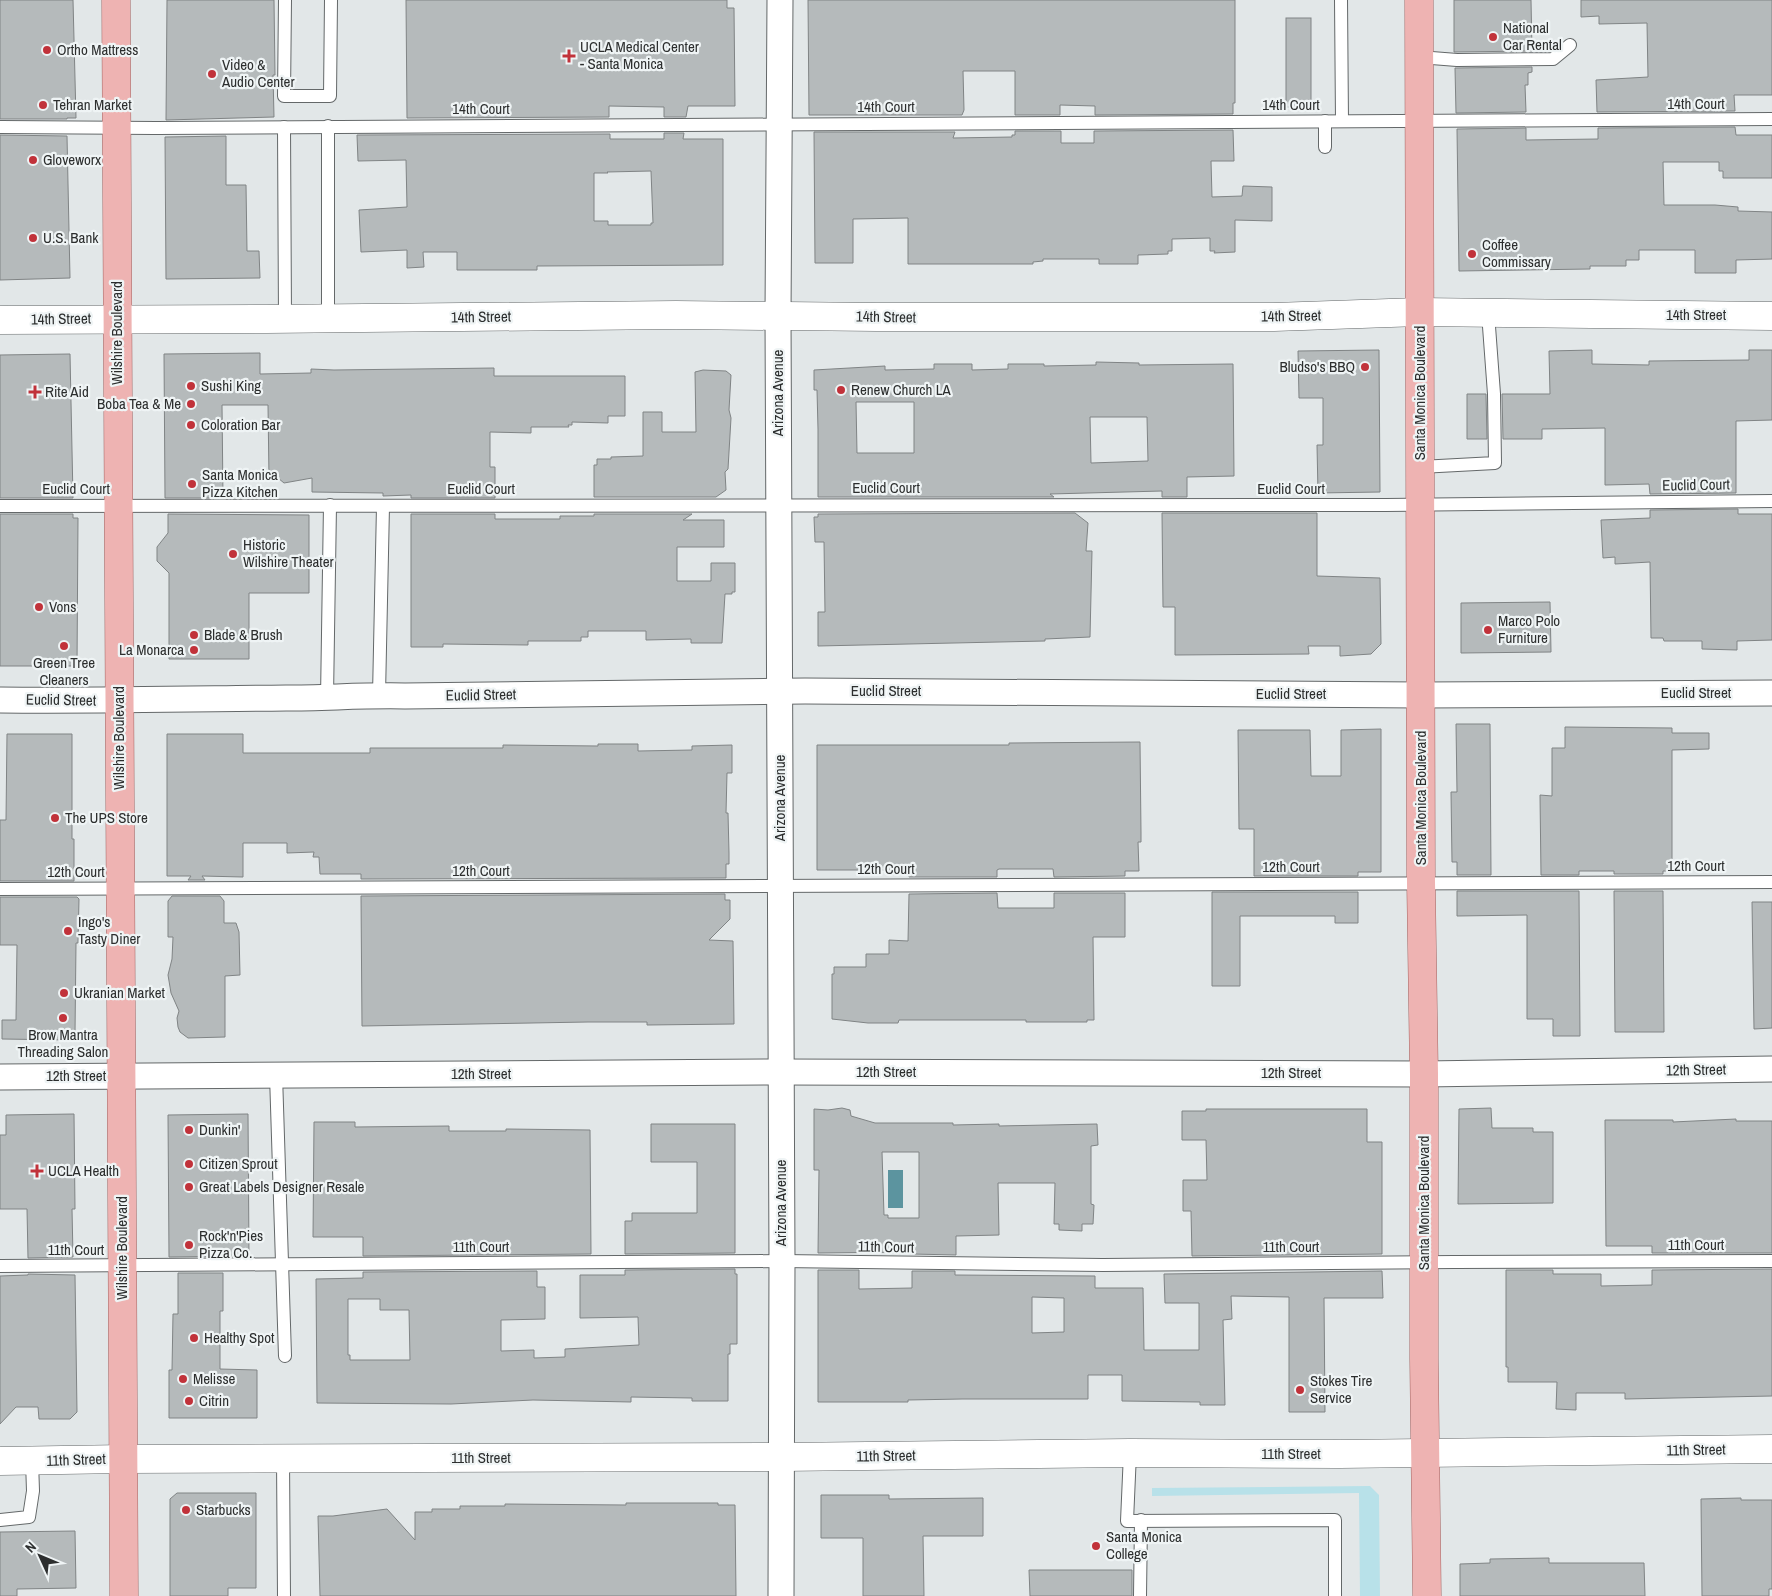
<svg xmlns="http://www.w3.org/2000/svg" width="1772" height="1596" font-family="'Archivo Narrow',sans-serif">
<rect width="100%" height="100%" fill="#e2e7e8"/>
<polygon fill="#b8e1e9" points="1370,1486 1379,1495 1380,1596 1360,1596 1359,1493 1152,1496 1152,1488"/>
<rect fill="#5c949f" x="888" y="1170" width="15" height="38"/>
<g fill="#b5babb" stroke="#808485" fill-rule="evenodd">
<polygon points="0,0 73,0 76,118 67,118 67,119 0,119"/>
<polygon points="167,0 274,0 275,75 273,75 274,117 166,120"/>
<polygon points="406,0 727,0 727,8 734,8 735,106 688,106 686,117 664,117 664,107 609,106 609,117 407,118"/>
<polygon points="808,0 1235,0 1235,103 1233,103 1233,114 1095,115 1095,106 1060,105 1060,115 1015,115 1015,71 963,71 964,110 962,115 809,115"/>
<polygon points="1454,0 1531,0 1532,51 1454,52"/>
<polygon points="1581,0 1772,0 1772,95 1734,95 1735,111 1597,112 1596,80 1648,77 1647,23 1599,24 1599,16 1581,17"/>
<rect x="1286" y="18" width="25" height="89"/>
<polygon points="1532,67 1532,72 1528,73 1528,85 1525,85 1526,112 1456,113 1455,68"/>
<polygon points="1735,127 1736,135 1772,135 1772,178 1723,178 1723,171 1719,171 1719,162 1663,162 1664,205 1715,205 1738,207 1738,211 1772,212 1772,259 1736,260 1736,273 1695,273 1695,250 1639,250 1639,260 1626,260 1626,266 1590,266 1590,269 1459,271 1457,129 1526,128 1526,140 1598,139 1598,128"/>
<polygon points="1233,130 1234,161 1211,161 1212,197 1242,196 1243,186 1272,187 1272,221 1235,220 1235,252 1214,253 1215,251 1210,251 1210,238 1172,239 1172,251 1168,251 1168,254 1138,255 1138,264 1099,264 1099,259 1043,259 1043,261 1033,262 1033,264 908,264 908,218 853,219 853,263 815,263 814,132 955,132 953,138 1012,137 1012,135 1015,135 1015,131 1061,131 1061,143 1094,143 1094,131"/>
<path d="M664,133h20l-1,6h40v126l-186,1v4h-80v-18h-34l1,15 -17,1v-18l-46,2 -2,-42 48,-3 -1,-47 -48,1 -1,-26 253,-1v5h54zM651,171l2,52h-2v2h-43v-4h-14v-48h14l-1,-1z"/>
<polygon points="0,135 67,136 70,278 0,280"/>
<polygon points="226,136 226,185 246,185 247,251 259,251 260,278 166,279 165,137"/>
<polygon points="1379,350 1380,492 1318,493 1317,445 1323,445 1323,398 1299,398 1298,351"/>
<polygon points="1592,350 1592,364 1649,365 1649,361 1749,360 1749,350 1772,350 1772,420 1736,421 1736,493 1650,494 1649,484 1605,485 1605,428 1542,429 1542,439 1503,439 1502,394 1550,394 1549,351"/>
<polygon points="260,353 260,374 311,373 311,369 334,370 494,368 494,376 625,376 625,416 608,416 608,423 572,422 572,425 568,425 569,427 531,427 531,433 490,432 490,467 495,467 495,498 411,498 411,495 383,496 383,493 312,492 312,478 284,483 278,478 269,478 268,405 222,405 223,498 165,498 164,354"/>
<polygon points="70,354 73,498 0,498 0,355"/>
<path d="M1096,362l43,1v2l94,-1 1,112 -47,1v20h-25v-6l-112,3 4,3h-236v-68l-1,-39h-3v-20l71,-4v4l49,-1v-5h38v6l36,-1v-5h36v2l52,-1zM856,402h58v51h-57zM1090,417h57l1,44 -57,2z"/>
<polygon points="703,370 726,371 731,375 729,410 731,418 728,469 725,472 726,490 716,497 594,497 594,465 597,465 597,459 611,459 611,457 643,456 643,412 662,412 662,432 696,432 695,372"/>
<polygon points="1467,394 1486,394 1487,439 1467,439"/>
<polygon points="1738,509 1738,514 1772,514 1772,640 1737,641 1737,650 1702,649 1702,641 1664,641 1663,638 1651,638 1650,562 1615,564 1615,557 1603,558 1601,520 1650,518 1650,510"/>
<polygon points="1075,513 1088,523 1086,551 1092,551 1090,637 1045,639 1045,641 818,646 818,612 825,612 824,542 815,542 814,517 818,517 818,514"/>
<polygon points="1162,513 1317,513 1317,576 1380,578 1381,644 1371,654 1340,656 1340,646 1308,646 1309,654 1175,655 1175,607 1163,607"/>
<polygon points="0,514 73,514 73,518 78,518 77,666 0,666"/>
<polygon points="168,514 309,515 309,593 249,593 249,659 169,659 169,573 157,561 157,547 168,533"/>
<polygon points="411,514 495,514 495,519 560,519 560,516 594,516 594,514 692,514 683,520 724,520 724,547 677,547 677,581 711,581 711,563 735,563 735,592 732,592 732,594 725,594 722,643 691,643 691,639 646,640 646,631 588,631 588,637 581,637 581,641 528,641 528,645 443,644 443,647 411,647"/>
<polygon points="1550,602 1551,652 1461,653 1461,603"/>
<polygon points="1456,724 1490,724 1491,875 1457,875 1457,862 1452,862 1451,792 1457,792"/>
<polygon points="1565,727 1672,728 1672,733 1709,733 1709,749 1672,750 1672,871 1663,871 1663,874 1614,874 1614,871 1579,871 1579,875 1541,875 1540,795 1552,796 1552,748 1565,748"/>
<polygon points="1381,729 1381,872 1358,872 1358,876 1254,876 1254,829 1239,829 1238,730 1310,730 1311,776 1341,776 1341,730"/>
<polygon points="7,734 72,734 72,839 74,839 74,881 0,881 0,820 6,820"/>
<polygon points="167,734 243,734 243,753 370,753 370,748 503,748 503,745 598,746 598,744 638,744 638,751 692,750 692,746 732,745 732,773 727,773 726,813 728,813 729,853 729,864 726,864 726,878 361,879 361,874 320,874 319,857 313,857 314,852 287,853 287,843 243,843 243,877 202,876 205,880 188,880 191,876 167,876"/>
<polygon points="1140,742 1141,833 1141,842 1138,842 1139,871 1125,871 1125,876 1054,877 1053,869 999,869 997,870 997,877 909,877 909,870 817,870 817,745 1009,745 1009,743"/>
<polygon points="1457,891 1579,891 1580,1036 1553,1036 1553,1019 1527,1019 1527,915 1457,916"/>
<polygon points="1614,891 1663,891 1664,1032 1615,1032"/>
<polygon points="1212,892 1358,892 1358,923 1335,923 1335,916 1240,916 1240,986 1212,986"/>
<polygon points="997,893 998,908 1054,908 1054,893 1125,893 1125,937 1093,937 1094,1020 1087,1020 1087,1022 1026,1022 1026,1020 899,1020 898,1023 868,1023 832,1019 832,974 834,974 834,967 866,967 866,954 889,954 889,940 908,941 909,894"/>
<polygon points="725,894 725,900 730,900 730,919 709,940 733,941 734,1024 647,1025 647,1022 588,1022 362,1026 361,896"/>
<polygon points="172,896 220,896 224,901 224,923 236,923 239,932 240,975 225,976 225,1037 188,1038 180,1032 178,1027 177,1018 179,1011 171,993 168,975 172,959 173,937 168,937 168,901"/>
<polygon points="0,897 77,897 79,899 78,943 76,943 75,1034 68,1040 2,1039 2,1020 16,1020 17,945 0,945"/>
<polygon points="1752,902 1772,902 1772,1028 1754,1029"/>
<path d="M842,1108l8,2 1,6 24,7h78v2l46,-1v2l98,-2 1,21 -7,1v58l3,1 -1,19h-11v7l-23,-1v-6h-5l1,-41h-57l1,52 -43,1v19l-44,-1v-2l-94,1 1,-83h-5v-61l14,1zM882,1152h37v66h-31v-3h-4z"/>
<polygon points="1491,1108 1492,1128 1533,1128 1533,1132 1553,1132 1553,1203 1458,1204 1459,1109"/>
<polygon points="1206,1109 1367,1109 1367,1142 1382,1142 1382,1254 1192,1256 1191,1211 1183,1211 1183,1180 1207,1180 1206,1140 1182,1140 1182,1111 1206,1111"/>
<polygon points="74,1114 75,1209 72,1209 73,1257 28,1258 27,1209 0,1209 0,1135 6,1135 6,1115"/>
<polygon points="248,1114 249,1256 169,1257 168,1115"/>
<polygon points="1736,1119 1736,1121 1772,1121 1772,1253 1652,1253 1652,1246 1606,1246 1605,1120 1673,1120 1673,1122"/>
<polygon points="314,1122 355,1122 355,1127 449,1126 449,1131 506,1131 506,1129 590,1130 591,1254 363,1256 363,1237 313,1237"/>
<polygon points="651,1124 735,1124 735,1253 625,1254 625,1221 632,1221 632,1213 697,1213 697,1162 651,1162"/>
<path d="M735,1269v5h2v70h-7v10h-2v47h-36v-3l-61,-1v5l-98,-2 -82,4 -134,-1 -1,-124 47,-1v-6l174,-1v16h8v32l-44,1v31l33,-1v8l31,-1v-8l74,-4 -1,-28 -58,1v-43h45v-5zM348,1299h32v11h29l1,50h-60v-5h-2z"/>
<polygon points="1772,1269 1772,1396 1625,1399 1625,1393 1576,1393 1576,1410 1556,1409 1557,1382 1508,1382 1508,1367 1506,1367 1506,1270 1553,1270 1553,1274 1601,1274 1601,1286 1652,1285 1652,1270"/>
<path d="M818,1270h41v19l53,-1v-17h43v4l140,1v12h48l1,62h55v-47h-34l-1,-29 218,-3 1,27h-59l1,114h-36v-115l-58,-1 1,23 -9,1 2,85h-25v-3l-78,-1v-26h-34v24h-126l-54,1v2h-90zM1032,1297l32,1v34l-32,1z"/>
<polygon points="178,1273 223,1273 223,1311 220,1311 220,1369 257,1370 257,1418 169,1418 169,1370 172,1370 173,1314 178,1314"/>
<polygon points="28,1274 75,1275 77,1412 70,1419 39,1419 38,1407 16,1407 0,1424 0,1276 28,1275"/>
<polygon points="177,1493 256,1493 256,1588 228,1588 228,1596 170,1596 170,1499"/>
<polygon points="821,1495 889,1495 889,1499 983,1498 983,1536 923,1536 924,1596 863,1596 863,1538 821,1538"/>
<polygon points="1741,1498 1741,1500 1772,1500 1772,1589 1769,1589 1769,1596 1702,1596 1701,1499"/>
<polygon points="626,1503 718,1503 718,1505 735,1505 736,1596 320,1596 318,1516 333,1516 387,1509 415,1540 415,1512 432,1512 432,1509 460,1509 460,1506 505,1506 505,1504 626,1505"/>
<polygon points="75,1531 76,1588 17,1589 17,1596 0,1596 0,1532"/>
<polygon points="1549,1558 1549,1563 1644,1563 1645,1596 1460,1596 1460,1564 1490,1563 1490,1559"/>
<polygon points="1029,1570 1132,1570 1132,1596 1030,1596"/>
</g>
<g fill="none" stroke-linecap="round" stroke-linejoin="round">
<g stroke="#646869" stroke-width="14">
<g id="service">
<polyline points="285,0 284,96 330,96 331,0"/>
<polyline points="1341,0 1342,121"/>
<polyline points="1419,57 1457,60 1553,59 1570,45"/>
<polyline points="328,126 328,318"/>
<polyline points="0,127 156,128 1772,119"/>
<polyline points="284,127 285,319"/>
<polyline points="1325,147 1325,121"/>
<polyline points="1420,467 1495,463 1494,394 1488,313"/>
<polyline points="0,506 1386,505 1772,501"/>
<polyline points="379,695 383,506"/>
<polyline points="327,698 330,505"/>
<polyline points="0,889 1772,882"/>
<polyline points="276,1075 285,1356"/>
<polyline points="0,1266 782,1261 1103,1265 1454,1262 1772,1261"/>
<polyline points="1130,1453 1127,1521 1335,1520 1335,1596"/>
<polyline points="283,1459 284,1596"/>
<polyline points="0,1520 29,1517 33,1491 32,1461"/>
<polyline points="1140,1596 1141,1520"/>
</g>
</g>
<g stroke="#646869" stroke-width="27">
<g id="minor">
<polyline points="780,0 778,315 782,1261 781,1596"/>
<path d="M0,700c96,1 191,-1 286,-2 40,0 79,-3 119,-2l400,-5 616,4 351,-2"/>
<polyline points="0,1077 781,1072 1424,1074 1772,1069"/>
</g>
</g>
<g stroke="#646869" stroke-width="29">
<g id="tertiary">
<polyline points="0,320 267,319 676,315 876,317 1274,317 1419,312 1772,316"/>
<polyline points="0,1461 124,1459 781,1457 1130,1453 1340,1454 1772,1449"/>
</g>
</g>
<g stroke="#a26462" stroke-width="29">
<g id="primary">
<polyline points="116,0 124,1596"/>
<polyline points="1419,0 1421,883 1424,1074 1424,1359 1427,1596"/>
</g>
</g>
<use href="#service" stroke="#fff" stroke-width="12"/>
<use href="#minor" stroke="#fff" stroke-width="25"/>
<use href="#tertiary" stroke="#fff" stroke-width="28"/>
<use href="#primary" stroke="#eeb3b2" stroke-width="28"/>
</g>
<g fill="#c1323a" stroke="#eff4f5" stroke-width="2">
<circle cx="1493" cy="37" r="5"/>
<circle cx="47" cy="50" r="5"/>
<path d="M566.5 48.5h5v5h5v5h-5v5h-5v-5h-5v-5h5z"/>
<circle cx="212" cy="74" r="5"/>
<circle cx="43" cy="105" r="5"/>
<circle cx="33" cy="160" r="5"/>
<circle cx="33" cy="238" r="5"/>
<circle cx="1472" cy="254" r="5"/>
<circle cx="1365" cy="367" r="5"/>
<circle cx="191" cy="386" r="5"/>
<circle cx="841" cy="390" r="5"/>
<path d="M32.5 384.5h5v5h5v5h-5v5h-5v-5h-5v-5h5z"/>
<circle cx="191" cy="404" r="5"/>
<circle cx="191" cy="425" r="5"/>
<circle cx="192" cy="484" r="5"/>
<circle cx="233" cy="554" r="5"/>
<circle cx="39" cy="607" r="5"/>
<circle cx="1488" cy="630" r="5"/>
<circle cx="194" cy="635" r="5"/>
<circle cx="64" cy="646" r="5"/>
<circle cx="194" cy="650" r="5"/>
<circle cx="55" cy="818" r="5"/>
<circle cx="68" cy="931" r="5"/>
<circle cx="64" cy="993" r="5"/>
<circle cx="63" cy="1018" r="5"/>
<circle cx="189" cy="1130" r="5"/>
<circle cx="189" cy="1164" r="5"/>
<path d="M34.5 1163.5h5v5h5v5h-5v5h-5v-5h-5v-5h5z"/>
<circle cx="189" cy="1187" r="5"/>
<circle cx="189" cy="1245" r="5"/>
<circle cx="194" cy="1338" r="5"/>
<circle cx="183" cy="1379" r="5"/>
<circle cx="1300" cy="1390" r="5"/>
<circle cx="189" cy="1401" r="5"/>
<circle cx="186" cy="1510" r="5"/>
<circle cx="1096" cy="1546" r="5"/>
</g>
<g text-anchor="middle" stroke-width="4.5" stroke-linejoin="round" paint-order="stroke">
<g font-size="15" fill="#2c2e2e" stroke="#eff4f5" text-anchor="start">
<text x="1503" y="33">National<tspan x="1503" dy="17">Car Rental</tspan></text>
<text x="580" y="52">UCLA Medical Center<tspan x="580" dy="17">- Santa Monica</tspan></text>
<text x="57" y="55">Ortho Mattress</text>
<text x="222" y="70">Video &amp;<tspan x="222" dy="17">Audio Center</tspan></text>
<text x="53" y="110">Tehran Market</text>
<text x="43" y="165">Gloveworx</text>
<text x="43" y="243">U.S. Bank</text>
<text x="1482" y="250">Coffee<tspan x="1482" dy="17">Commissary</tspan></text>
<text x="1355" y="372" text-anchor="end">Bludso's BBQ</text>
<text x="201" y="391">Sushi King</text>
<text x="851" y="395">Renew Church LA</text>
<text x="45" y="397">Rite Aid</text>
<text x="181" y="409" text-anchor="end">Boba Tea &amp; Me</text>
<text x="201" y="430">Coloration Bar</text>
<text x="202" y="480">Santa Monica<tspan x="202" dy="17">Pizza Kitchen</tspan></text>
<text x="243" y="550">Historic<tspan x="243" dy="17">Wilshire Theater</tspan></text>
<text x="49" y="612">Vons</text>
<text x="1498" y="626">Marco Polo<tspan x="1498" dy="17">Furniture</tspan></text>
<text x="204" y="640">Blade &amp; Brush</text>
<text x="184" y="655" text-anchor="end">La Monarca</text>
<text x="64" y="668" text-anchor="middle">Green Tree<tspan x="64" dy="17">Cleaners</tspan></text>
<text x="65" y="823">The UPS Store</text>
<text x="78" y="927">Ingo's<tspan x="78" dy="17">Tasty Diner</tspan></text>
<text x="74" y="998">Ukranian Market</text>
<text x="63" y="1040" text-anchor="middle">Brow Mantra<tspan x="63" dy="17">Threading Salon</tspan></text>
<text x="199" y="1135">Dunkin'</text>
<text x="199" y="1169">Citizen Sprout</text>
<text x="48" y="1176">UCLA Health</text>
<text x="199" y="1192">Great Labels Designer Resale</text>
<text x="199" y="1241">Rock'n'Pies<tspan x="199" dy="17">Pizza Co.</tspan></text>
<text x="204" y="1343">Healthy Spot</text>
<text x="193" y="1384">Melisse</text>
<text x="1310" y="1386">Stokes Tire<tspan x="1310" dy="17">Service</tspan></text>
<text x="199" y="1406">Citrin</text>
<text x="196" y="1515">Starbucks</text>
<text x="1106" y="1542">Santa Monica<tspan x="1106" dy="17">College</tspan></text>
</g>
<g font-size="15" fill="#2c2e2e" stroke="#eff4f5">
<text x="1696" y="109">14th Court</text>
<text x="1291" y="110">14th Court</text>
<text x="886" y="112">14th Court</text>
<text x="481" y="114">14th Court</text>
<text x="1696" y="320">14th Street</text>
<text transform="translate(1291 316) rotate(-1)" y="5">14th Street</text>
<text transform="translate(481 317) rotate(-1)" y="5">14th Street</text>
<text transform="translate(886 317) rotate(1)" y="5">14th Street</text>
<text transform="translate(61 319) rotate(-1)" y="5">14th Street</text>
<text transform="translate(117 333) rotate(-90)" y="5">Wilshire Boulevard</text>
<text transform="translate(778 393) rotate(-90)" y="5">Arizona Avenue</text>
<text transform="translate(1420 393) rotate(-90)" y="5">Santa Monica Boulevard</text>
<text transform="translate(1696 485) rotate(-1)" y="5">Euclid Court</text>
<text x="886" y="493">Euclid Court</text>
<text x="76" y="494">Euclid Court</text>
<text x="481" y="494">Euclid Court</text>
<text x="1291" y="494">Euclid Court</text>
<text x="886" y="696">Euclid Street</text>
<text x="1696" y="698">Euclid Street</text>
<text x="1291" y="699">Euclid Street</text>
<text transform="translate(481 695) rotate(-1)" y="5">Euclid Street</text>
<text transform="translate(61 700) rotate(1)" y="5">Euclid Street</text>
<text transform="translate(119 738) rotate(-90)" y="5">Wilshire Boulevard</text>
<text transform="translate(780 798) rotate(-90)" y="5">Arizona Avenue</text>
<text transform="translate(1421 798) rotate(-90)" y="5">Santa Monica Boulevard</text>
<text x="1696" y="871">12th Court</text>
<text x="1291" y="872">12th Court</text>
<text x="886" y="874">12th Court</text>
<text x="481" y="876">12th Court</text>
<text x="76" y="877">12th Court</text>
<text transform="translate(1696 1070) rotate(-1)" y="5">12th Street</text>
<text x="886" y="1077">12th Street</text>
<text x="1291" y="1078">12th Street</text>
<text x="481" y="1079">12th Street</text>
<text x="76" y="1081">12th Street</text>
<text transform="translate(781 1203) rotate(-90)" y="5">Arizona Avenue</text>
<text transform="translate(1424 1203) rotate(-90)" y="5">Santa Monica Boulevard</text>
<text x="1696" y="1250">11th Court</text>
<text x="481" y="1252">11th Court</text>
<text transform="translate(886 1247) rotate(1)" y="5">11th Court</text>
<text x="1291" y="1252">11th Court</text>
<text transform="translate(122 1248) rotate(-90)" y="5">Wilshire Boulevard</text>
<text x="76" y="1255">11th Court</text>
<text transform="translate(1696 1450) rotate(-1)" y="5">11th Street</text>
<text x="1291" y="1459">11th Street</text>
<text transform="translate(886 1456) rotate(-1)" y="5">11th Street</text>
<text x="481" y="1463">11th Street</text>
<text transform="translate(76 1460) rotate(-2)" y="5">11th Street</text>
</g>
</g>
<g transform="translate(40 1556) rotate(314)" stroke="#eff4f5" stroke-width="4" paint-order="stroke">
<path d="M0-4L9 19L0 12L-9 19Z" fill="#2c2e2e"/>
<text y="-8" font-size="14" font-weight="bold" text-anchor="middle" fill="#2c2e2e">N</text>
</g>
</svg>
